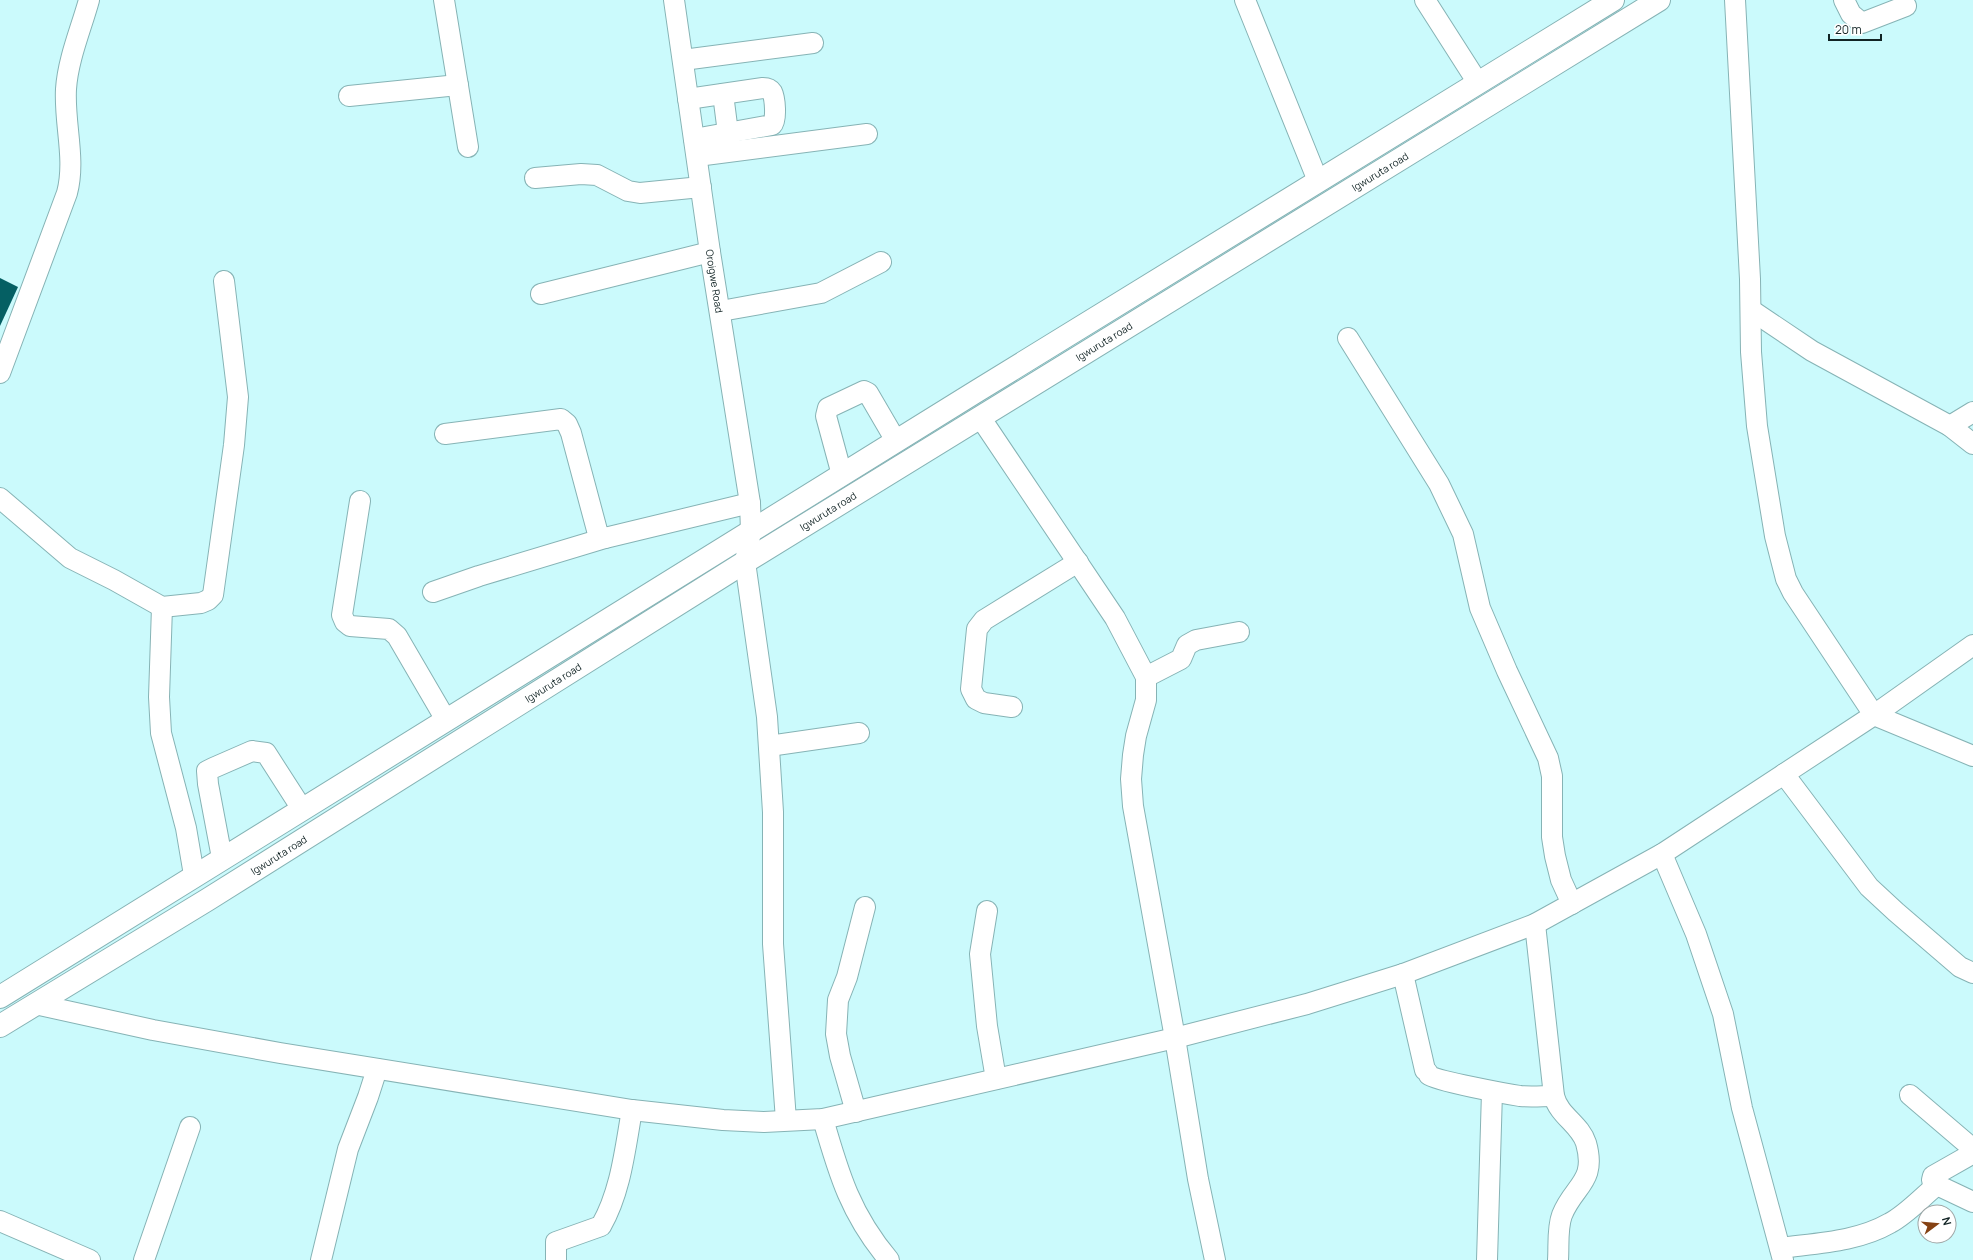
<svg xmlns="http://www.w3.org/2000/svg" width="1973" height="1260" font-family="Manrope,sans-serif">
<rect width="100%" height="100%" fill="#cbfafc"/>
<polygon fill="#055f63" points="0,278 18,287 0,326"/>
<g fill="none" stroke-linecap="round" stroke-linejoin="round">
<g stroke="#86b3b5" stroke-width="22">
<g id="minor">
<polyline points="444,0 468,147"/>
<path id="s1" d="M674,0l36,252 40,251 1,28 -6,31 22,155 6,95v132l13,176"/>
<polyline points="1245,0 1318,181"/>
<polyline points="1425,0 1478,83"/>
<polyline points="1735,0 1750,279 1751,352 1757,426 1775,536 1786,579 1793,593 1874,715 1973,756"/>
<polyline points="1844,0 1851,14 1862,23 1906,6"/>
<polyline points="683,60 813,43"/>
<polyline points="723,94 728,133"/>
<polyline points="349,96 458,85"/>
<path d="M688,99l75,-11c4,0 7,1 9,4 3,6 5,28 0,33l-78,14"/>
<polyline points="697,156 867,134"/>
<polyline points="535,178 581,174 597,175 628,191 640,193 701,187"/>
<polyline points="541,294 710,252"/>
<polyline points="1751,310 1812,351 1950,426 1973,444"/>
<polyline points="721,311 821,293 881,262"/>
<polyline points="1348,338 1439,484 1463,534 1480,608 1507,671 1548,758 1552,776 1552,837 1555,856 1561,880 1572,904"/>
<path d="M0,373l67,-180c9,-34 -3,-69 -1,-104 2,-30 15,-60 23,-89"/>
<polyline points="980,417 1115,618 1146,677 1146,700 1136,736 1133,755 1131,779 1133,806 1175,1038 1198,1179 1215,1260"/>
<polyline points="1950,426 1973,412"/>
<polyline points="445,434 561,419 567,424 571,433 598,534 605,538 750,503"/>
<polyline points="842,475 826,416 828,408 864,391 868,393 896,441"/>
<polyline points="0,498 70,558 114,580 162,607 201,603 208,600 213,595 234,445 238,397 224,281"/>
<polyline points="360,501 342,615 345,622 350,626 389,629 397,636 446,720"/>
<polyline points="433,592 479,576 605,538"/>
<polyline points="162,607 159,697 161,733 186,828 194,875"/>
<polyline points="1146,677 1181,659 1187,645 1196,640 1239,632"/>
<polyline points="1012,707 984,703 976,699 971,689 977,629 984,620 1078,562"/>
<polyline points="769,746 859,733"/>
<polyline points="1784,774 1869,887 1896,912 1960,967 1973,973"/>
<polyline points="1662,854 1696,934 1723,1014 1742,1108 1783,1260"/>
<polyline points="222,858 208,784 207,771 213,768 252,751 266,753 302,809"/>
<polyline points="987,911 980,954 987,1026 996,1079"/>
<path d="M1535,924l19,172c5,20 26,28 32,47 11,39 -12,42 -24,72 -5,13 -3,31 -4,45"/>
<path d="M1403,974l22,96c2,1 3,3 4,5 7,6 78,19 91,21 11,1 23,0 34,0"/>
<polyline points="35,1004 153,1030 280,1053 632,1110 723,1120 764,1122 823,1119 1175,1038 1307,1004 1403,974 1535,924 1662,854 1874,715 1973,645"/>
<polyline points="1910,1095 1972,1148 1970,1155 1933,1176 1932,1180 1937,1185 1973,1202"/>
<polyline points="856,1112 840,1056 836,1034 838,1000 847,977 865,907"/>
<path d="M823,1119c16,56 28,96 66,141"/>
<polyline points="0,1221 90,1260"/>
<path d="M1780,1248c37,-5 77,-6 110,-25 17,-9 32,-26 47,-38"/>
<polyline points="144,1260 190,1127"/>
<polyline points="321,1260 348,1149 368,1097 377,1069"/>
<path d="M556,1260v-18l45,-16c20,-35 24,-77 31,-116"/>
<polyline points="1487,1260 1492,1092"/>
</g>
</g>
<g stroke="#86b3b5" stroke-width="24">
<g id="major">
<polyline points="0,997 977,391 1613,0"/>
<path id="s2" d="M0,1026l207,-126 538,-338 914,-562"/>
</g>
</g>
<use href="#minor" stroke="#fff" stroke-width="20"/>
<use href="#major" stroke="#fff" stroke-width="22"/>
</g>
<g text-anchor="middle" stroke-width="4" stroke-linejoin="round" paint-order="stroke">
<g font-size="10" fill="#112324" stroke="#fff">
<text dy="4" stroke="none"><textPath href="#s2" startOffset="1623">Igwuruta road</textPath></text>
<text dy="4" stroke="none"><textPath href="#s1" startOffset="284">Oroigwe Road</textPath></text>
<text dy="4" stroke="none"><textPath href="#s2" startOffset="1299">Igwuruta road</textPath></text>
<text dy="4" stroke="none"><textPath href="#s2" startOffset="975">Igwuruta road</textPath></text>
<text dy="4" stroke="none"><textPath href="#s2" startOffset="651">Igwuruta road</textPath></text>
<text dy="4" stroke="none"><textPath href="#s2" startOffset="327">Igwuruta road</textPath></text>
</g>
</g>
<g transform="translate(1937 1224) rotate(74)"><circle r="19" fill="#ffffff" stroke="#a0a7a7"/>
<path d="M0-3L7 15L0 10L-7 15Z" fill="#854214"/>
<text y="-6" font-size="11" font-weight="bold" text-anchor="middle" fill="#112324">N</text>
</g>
<path d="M1829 34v6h52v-6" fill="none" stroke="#112324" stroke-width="2"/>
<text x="1835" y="34" font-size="12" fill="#112324" stroke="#ffffff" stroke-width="3" paint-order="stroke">20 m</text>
</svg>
